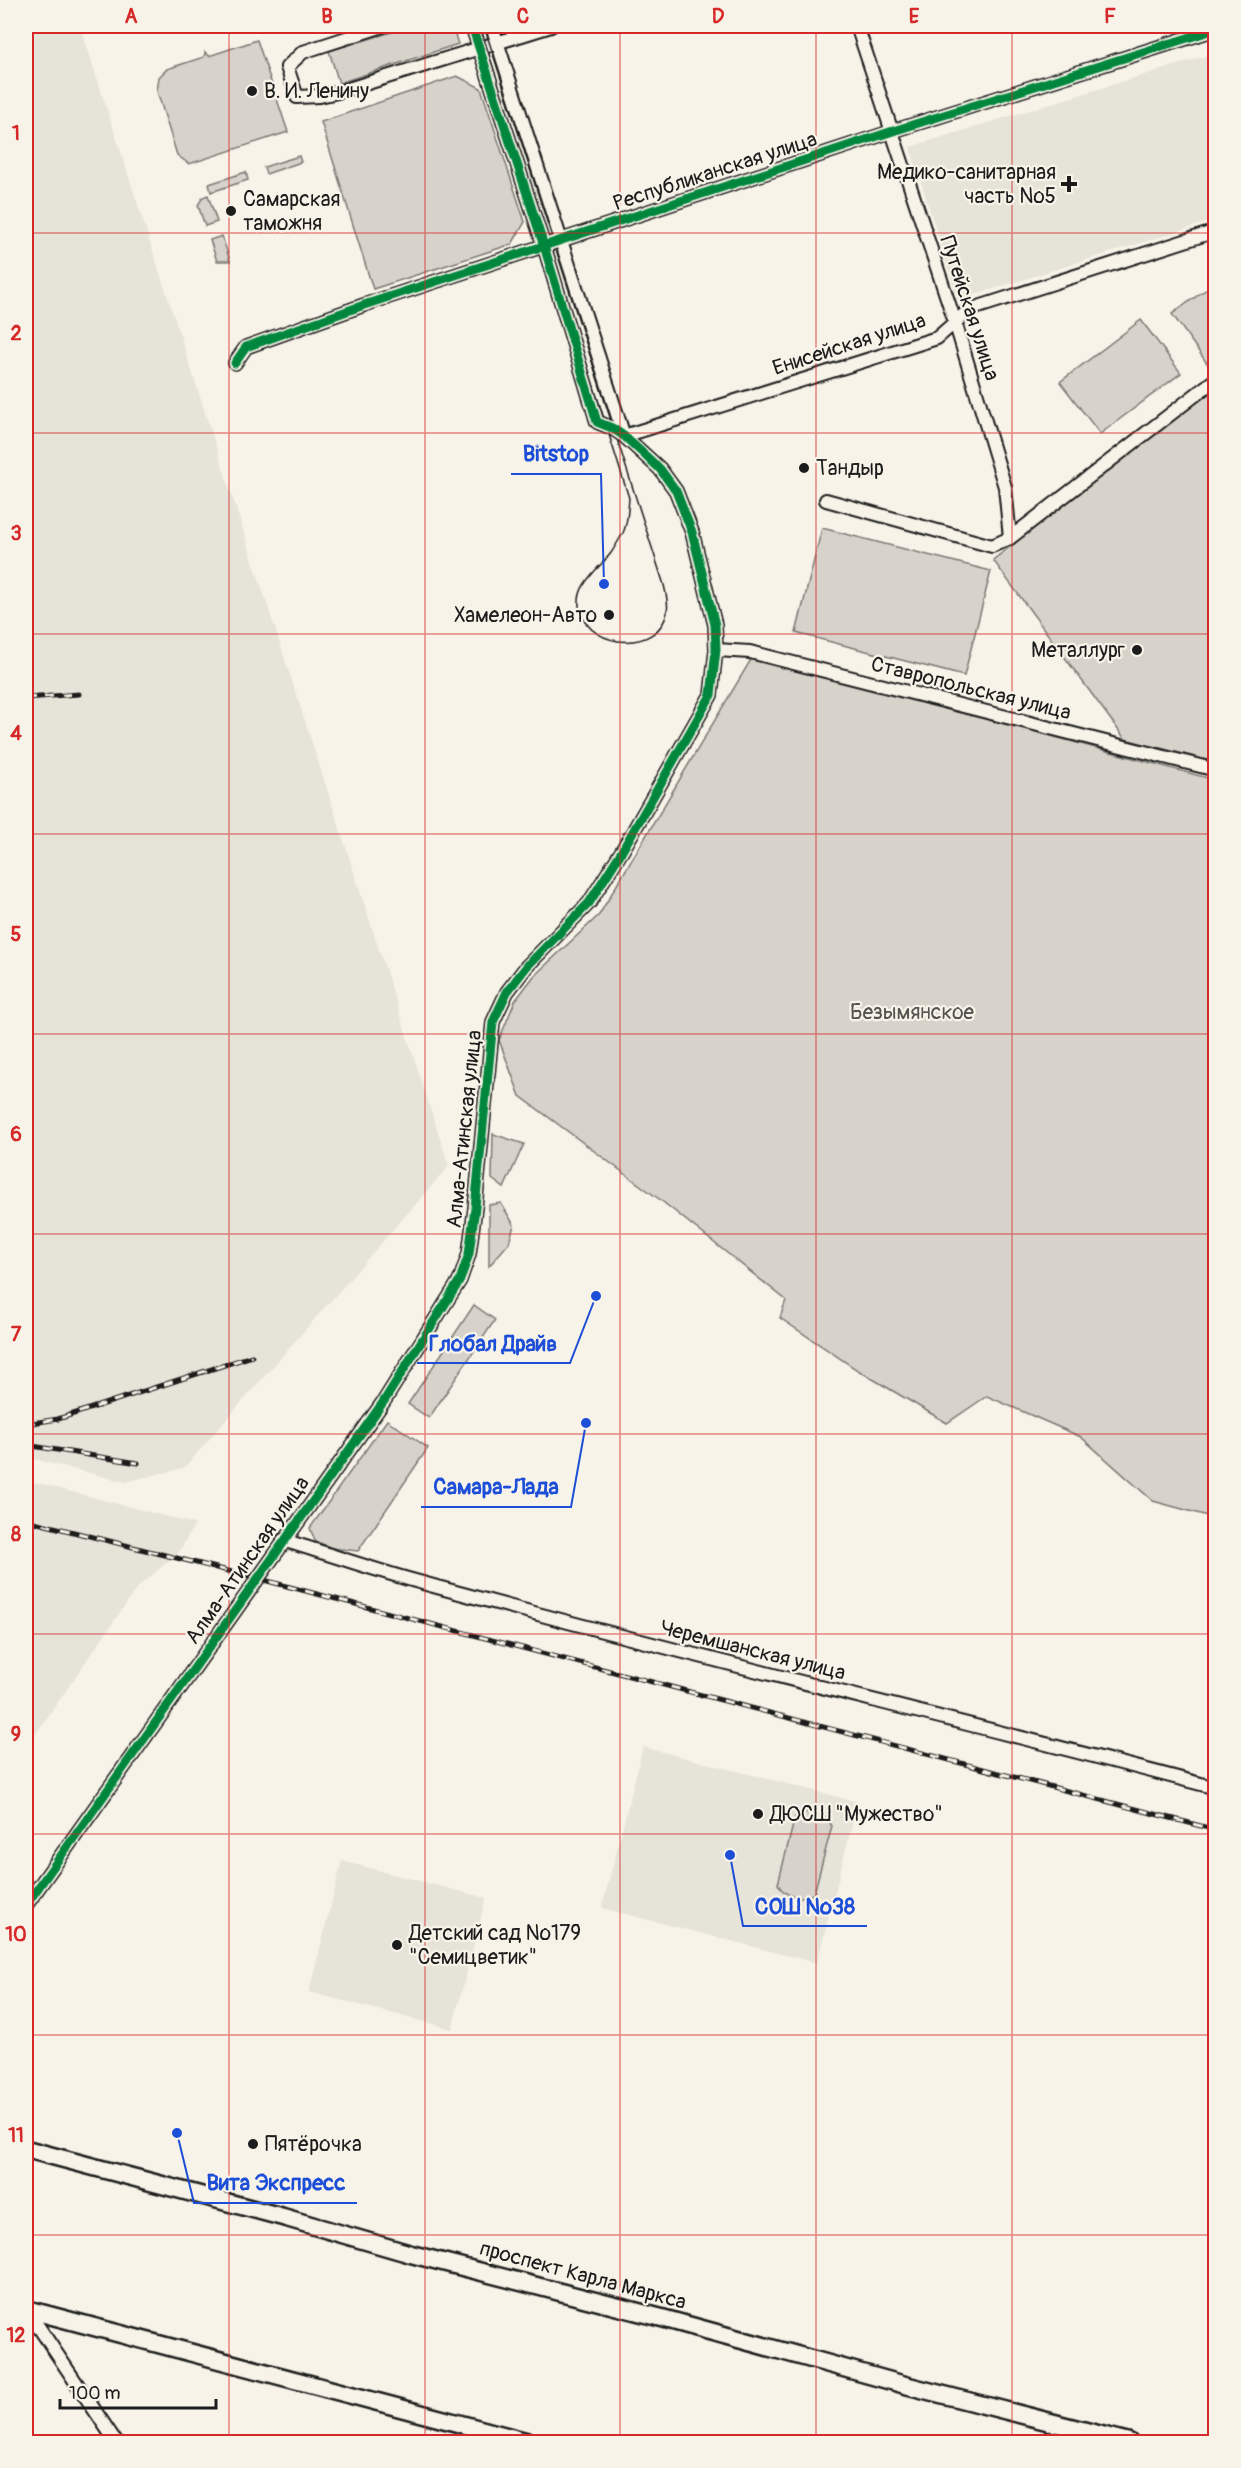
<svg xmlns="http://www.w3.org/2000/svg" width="1241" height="2468" font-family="Pangolin,sans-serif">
<rect width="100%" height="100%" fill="#f7f3e8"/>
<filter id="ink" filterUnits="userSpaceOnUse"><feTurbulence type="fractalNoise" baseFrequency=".0167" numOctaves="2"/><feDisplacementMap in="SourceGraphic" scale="12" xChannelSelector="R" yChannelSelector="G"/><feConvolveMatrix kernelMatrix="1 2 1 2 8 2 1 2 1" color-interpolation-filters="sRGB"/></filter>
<g filter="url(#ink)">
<g fill="#e6e3d9">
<polygon points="26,26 80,26 449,1166 184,1468 125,1482 26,1457"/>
<polygon points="1215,53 1215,220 958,300 910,147"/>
<polygon points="26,1480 195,1524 179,1552 137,1588 26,1748"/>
<polygon points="643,1747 858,1802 817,1963 602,1908"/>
<polygon points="342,1861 486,1898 452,2029 309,1992"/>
</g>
<g fill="#d7d3cb" stroke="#7a7874" stroke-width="1.5">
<polygon points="412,26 452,26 458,44 339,83 329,51"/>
<polygon points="257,40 288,132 189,164 177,155 157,91 159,77 167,69 204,57 205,52 209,56"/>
<polygon points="457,76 481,88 525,222 512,244 373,289 321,122"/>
<polygon points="299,156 301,162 266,174 264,167"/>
<polygon points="246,172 248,180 211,192 209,184"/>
<polygon points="208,195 217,222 205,226 198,205 203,197"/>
<polygon points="222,236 230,261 217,261 210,240"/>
<polygon points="1215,283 1215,362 1209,366 1172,314"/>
<polygon points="1141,320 1181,373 1100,434 1060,382"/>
<polygon points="1215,385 1215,762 1125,739 993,560"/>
<polygon points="822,528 991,571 964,676 796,633"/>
<polygon points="753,656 1215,780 1215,1518 1153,1501 1081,1437 987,1396 947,1423 856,1369 780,1318 786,1300 663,1202 520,1096 499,1040 515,1001 534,976 599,915"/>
<polygon points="493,1134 524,1144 504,1188 492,1179"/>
<polygon points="501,1203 514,1225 509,1243 489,1266 489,1205"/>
<polygon points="474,1305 495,1320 429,1418 408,1404"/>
<polygon points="387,1420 428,1448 358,1551 332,1548 315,1541 310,1528"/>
<path d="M806,1812l19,4 7,10 -18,67c-11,8 -30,4 -36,-9l17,-67z"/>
</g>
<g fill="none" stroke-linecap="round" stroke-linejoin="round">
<g stroke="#1c1c1c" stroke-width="16">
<g id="minor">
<polyline points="383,26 303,52 287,67 297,97 320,96 342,91 551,26"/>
<polyline points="492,26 624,436"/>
<polyline points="857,26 955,322 1005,487 1010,538"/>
<polyline points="235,363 246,347 364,305 890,132 1216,29"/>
<polyline points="624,436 937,338 969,310 1216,231"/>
<polyline points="826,500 992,546 1010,538 1216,379"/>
<polyline points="716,650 750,652 1216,770"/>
<path d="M283,1540c42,13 83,27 125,39 268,74 539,138 808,209"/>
<polyline points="26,1905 384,1401 460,1280 469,1254 475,1208 493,1022 507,992 527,966 589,903 622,851 711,695 716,650 715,625 692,532 676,491 660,469 624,436 612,428 597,422 544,246 472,26"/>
<polyline points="34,2311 36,2323 116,2442"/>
</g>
</g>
<g stroke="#1c1c1c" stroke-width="21">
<g id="major">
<polyline points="26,2149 283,2217 411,2254 662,2318 909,2386 1129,2442"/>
<polyline points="26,2309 529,2442"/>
</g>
</g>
<use href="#minor" stroke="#f7f3e8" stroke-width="12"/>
<use href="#major" stroke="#f7f3e8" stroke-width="16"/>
<path stroke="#1c1c1c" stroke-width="1.5" d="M480,26l149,472c-1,11 -1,25 -6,35 -4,7 -8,14 -12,20 -13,17 -38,33 -31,58 12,40 80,41 87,1 2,-8 -1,-18 -3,-27l-180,-559"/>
<g stroke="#1c1c1c" stroke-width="5">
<g id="rail">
<polyline points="26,698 79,694"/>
<polyline points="26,1395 28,1395"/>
<polyline points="26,1424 58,1419 252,1356"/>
<polyline points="26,1445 138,1463"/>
<polyline points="26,1520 256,1578 1216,1830"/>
</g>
</g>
<use href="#rail" stroke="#f7f3e8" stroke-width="3" stroke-dasharray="9" stroke-linecap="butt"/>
<g stroke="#f7f3e8" stroke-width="13">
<g id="cycleway">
<polyline points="235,363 246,347 364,305 890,132 1216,29"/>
<polyline points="26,1905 384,1401 460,1280 469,1254 475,1208 493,1022 507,992 527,966 589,903 622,851 711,695 716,650 715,625 692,532 676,491 660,469 624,436 612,428 597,422 544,246 472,26"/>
</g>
</g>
<use href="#cycleway" stroke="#00873e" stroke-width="9"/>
</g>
</g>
<path fill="none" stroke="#d62828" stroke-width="1.5" stroke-opacity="0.55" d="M229,26v2416M425,26v2416M620,26v2416M816,26v2416M1012,26v2416M26,233h1190M26,433h1190M26,634h1190M26,834h1190M26,1034h1190M26,1234h1190M26,1434h1190M26,1634h1190M26,1834h1190M26,2035h1190M26,2235h1190"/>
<g fill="#1c1c1c" stroke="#f7f3e8" stroke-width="2">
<circle cx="252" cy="91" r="6"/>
<path d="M1066 175h6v6h6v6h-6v6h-6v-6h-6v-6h6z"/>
<circle cx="231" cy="211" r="6"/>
<circle cx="804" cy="468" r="6"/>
<circle cx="609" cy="615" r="6"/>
<circle cx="1137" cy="650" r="6"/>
<circle cx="758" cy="1814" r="6"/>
<circle cx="397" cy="1945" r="6"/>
<circle cx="253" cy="2144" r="6"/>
</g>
<g text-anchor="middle" stroke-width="4.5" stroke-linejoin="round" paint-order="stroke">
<g font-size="21" fill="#1c1c1c" stroke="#f7f3e8" text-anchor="start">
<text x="264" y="98">В. И. Ленину</text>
<text x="1056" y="179" text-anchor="end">Медико-санитарная<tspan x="1056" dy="24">часть №5</tspan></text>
<text x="243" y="206">Самарская<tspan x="243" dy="24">таможня</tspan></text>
<text x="816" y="475">Тандыр</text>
<text x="597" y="622" text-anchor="end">Хамелеон-Авто</text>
<text x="1125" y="657" text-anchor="end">Металлург</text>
<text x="770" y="1821">ДЮСШ "Мужество"</text>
<text x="409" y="1940">Детский сад №179<tspan x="409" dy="24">"Семицветик"</tspan></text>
<text x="265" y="2151">Пятёрочка</text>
</g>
<g font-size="21" fill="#1c1c1c" stroke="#f7f3e8">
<text transform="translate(715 171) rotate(-18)" y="7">Республиканская улица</text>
<text transform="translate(970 308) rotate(72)" y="7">Путейская улица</text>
<text transform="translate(849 344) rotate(-18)" y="7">Енисейская улица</text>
<text transform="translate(971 688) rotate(14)" y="7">Ставропольская улица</text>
<text transform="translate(464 1129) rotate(-84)" y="7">Алма-Атинская улица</text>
<text transform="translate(247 1560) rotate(-55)" y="7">Алма-Атинская улица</text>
<text transform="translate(753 1650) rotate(14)" y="7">Черемшанская улица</text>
<text transform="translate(583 2275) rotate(15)" y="7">проспект Карла Маркса</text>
</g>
<g font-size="21" fill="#545351" stroke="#f7f3e8">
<text x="912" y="1019">Безымянское</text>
</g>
</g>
<path fill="none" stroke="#1d4ed8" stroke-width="2" d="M604 584L601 474H511M596 1296L570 1363H417M586 1423L571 1507H421M730 1855L743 1926H867M177 2133L194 2203H357"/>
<g fill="#1d4ed8" stroke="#f7f3e8" stroke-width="2">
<circle cx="604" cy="584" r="6"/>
<circle cx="596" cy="1296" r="6"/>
<circle cx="586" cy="1423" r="6"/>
<circle cx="730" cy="1855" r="6"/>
<circle cx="177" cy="2133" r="6"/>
</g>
<g font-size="22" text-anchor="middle" font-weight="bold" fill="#1d4ed8" stroke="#f7f3e8" stroke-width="4.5" stroke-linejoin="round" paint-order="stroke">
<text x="556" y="461">Bitstop</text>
<text x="493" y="1351">Глобал Драйв</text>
<text x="496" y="1494">Самара-Лада</text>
<text x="805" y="1914">СОШ №38</text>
<text x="276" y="2190">Вита Экспресс</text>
</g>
<rect width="1241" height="2468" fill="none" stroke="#f7f3e8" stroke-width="66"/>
<path d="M60 2399v9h156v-9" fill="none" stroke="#1c1c1c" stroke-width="3"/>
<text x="69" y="2399" font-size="18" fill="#1c1c1c" stroke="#f7f3e8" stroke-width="4.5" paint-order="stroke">100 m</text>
<rect x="33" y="33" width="1175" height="2402" fill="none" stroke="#d62828" stroke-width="2"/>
<g font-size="20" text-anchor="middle" font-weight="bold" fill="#d62828">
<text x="131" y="23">A</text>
<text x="327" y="23">B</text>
<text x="523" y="23">C</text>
<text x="718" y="23">D</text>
<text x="914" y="23">E</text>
<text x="1110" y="23">F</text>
<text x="16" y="140">1</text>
<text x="16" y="340">2</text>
<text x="16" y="540">3</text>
<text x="16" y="740">4</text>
<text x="16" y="941">5</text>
<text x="16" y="1141">6</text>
<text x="16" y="1341">7</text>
<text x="16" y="1541">8</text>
<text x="16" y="1741">9</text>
<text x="16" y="1941">10</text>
<text x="16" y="2142">11</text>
<text x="16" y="2342">12</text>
</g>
</svg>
